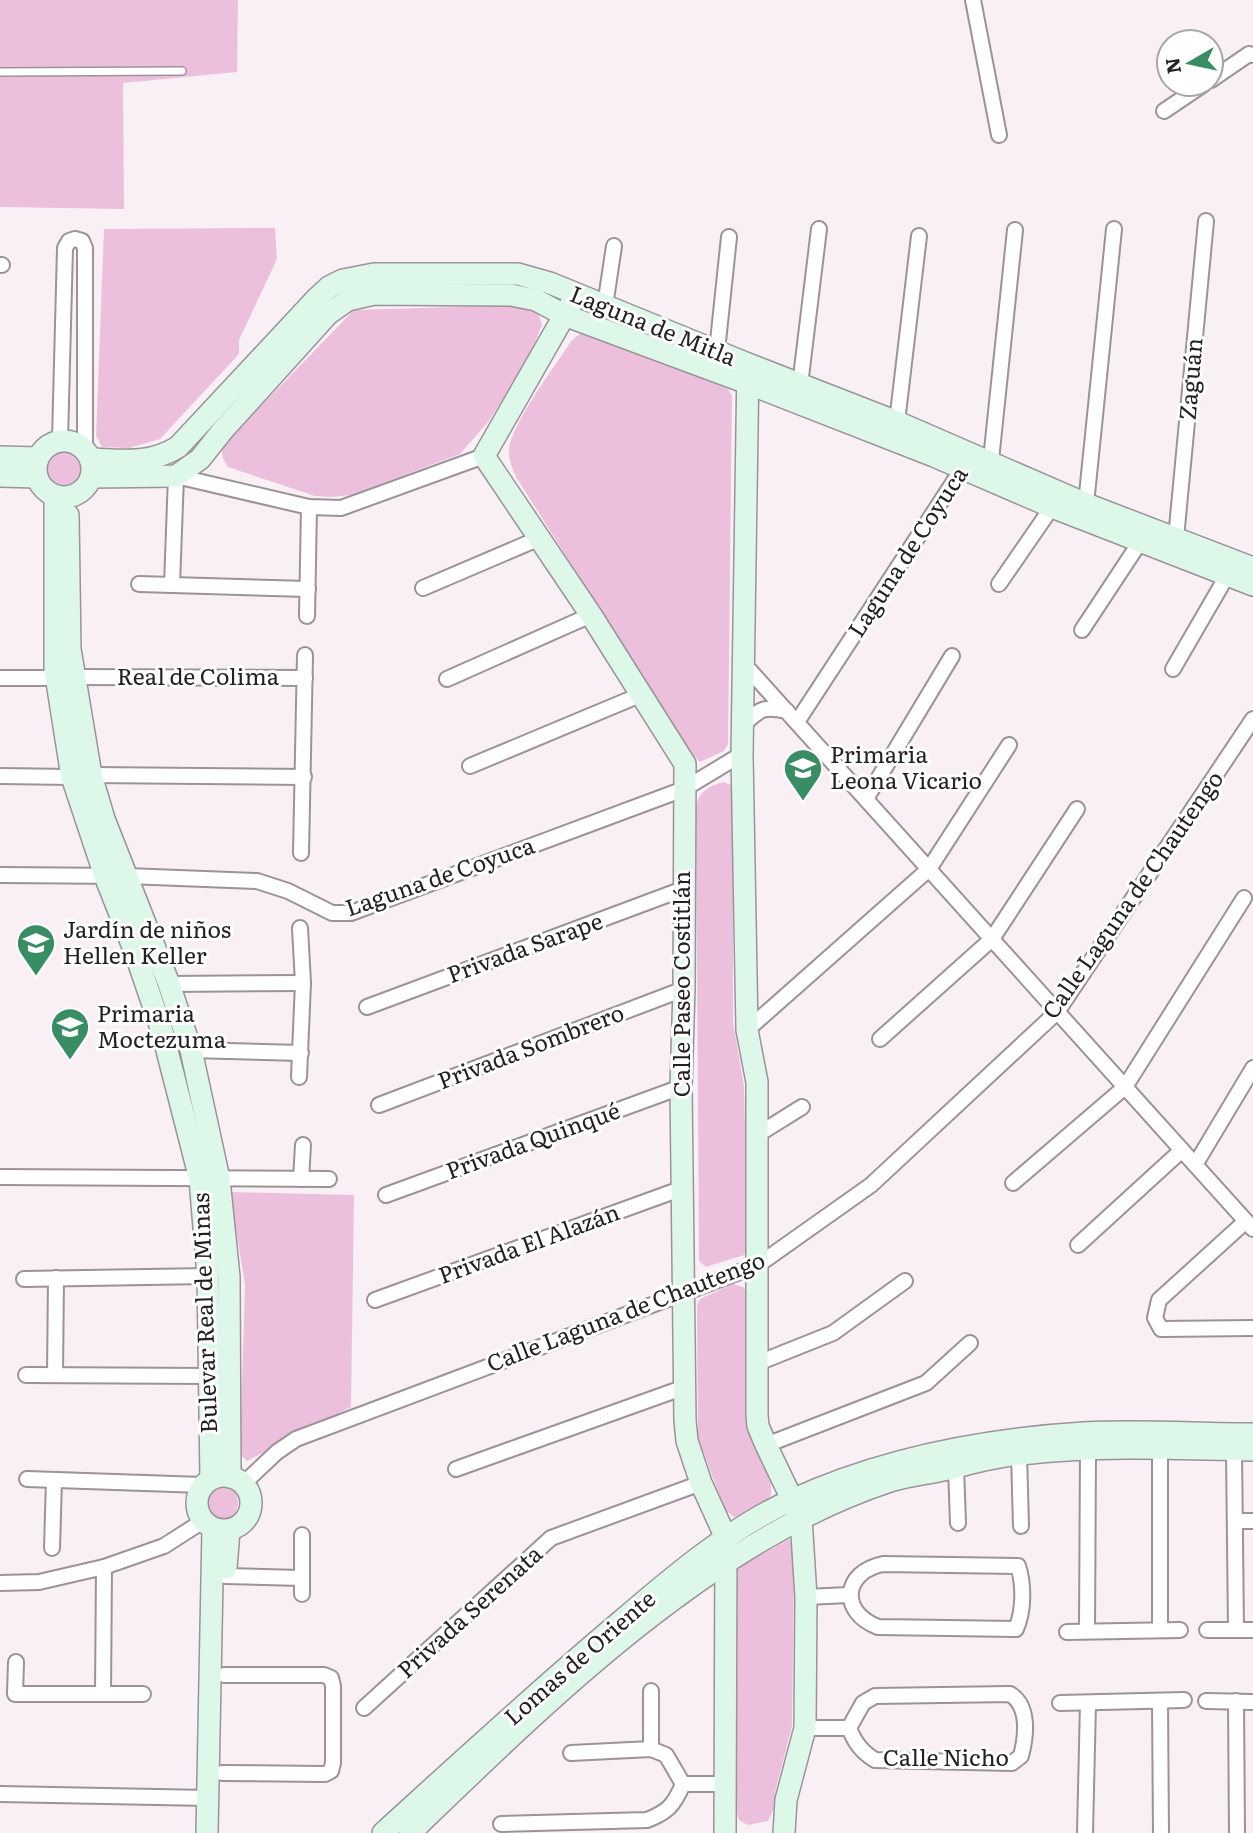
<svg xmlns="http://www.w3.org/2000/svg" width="1253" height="1833" font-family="Literata,serif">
<rect width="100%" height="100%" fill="#f9f0f5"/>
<g fill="#ecc0dc">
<polygon points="0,0 238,0 237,72 123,83 124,209 0,207"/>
<polygon points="275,228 277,259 239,340 239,354 160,439 129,448 102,447 96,436 104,229"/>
<path d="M518,305l19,6 5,13 -13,35 -41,63 -28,32 -109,41 -20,2 -16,-1 -87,-29c-5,-7 -8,-14 -4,-23l130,-134z"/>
<path d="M584,331l144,58 4,7 -4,348 -4,7 -24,11 -10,-10 -174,-275c-3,-8 -8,-18 -7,-27 1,-24 48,-87 63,-110z"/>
<circle cx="63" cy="470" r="18"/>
<path d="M724,782l9,4v237l11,63 4,163 -4,6 -38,12 -7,-6 -3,-456c4,-14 14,-20 28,-23z"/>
<polygon points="230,1192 354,1195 351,1407 247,1461 240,1454 245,1285"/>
<polygon points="733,1284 743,1287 748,1294 752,1437 771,1482 771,1495 768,1500 743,1515 734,1517 725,1510 698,1438 697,1305 700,1299"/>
<circle cx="218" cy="1503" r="20"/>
<polygon points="789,1539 793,1546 794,1565 792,1726 775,1792 775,1806 768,1821 748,1825 739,1820 736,1810 735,1570"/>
</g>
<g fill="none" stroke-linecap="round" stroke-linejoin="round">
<g stroke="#9b9398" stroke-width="10">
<polyline id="lane" points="0,72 182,71"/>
</g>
<g stroke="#9b9398" stroke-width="18">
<g id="street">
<polyline points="973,0 999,135"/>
<polyline points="1211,80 1249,54 1253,55"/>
<polyline points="1164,111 1204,84"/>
<polyline points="0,265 2,265"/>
<polyline points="605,306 614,246"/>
<polyline points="717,351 729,237"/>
<polyline points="800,385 819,229"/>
<polyline points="897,422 919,236"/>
<polyline points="60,440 65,248 69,241 75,239 82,241 85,248 85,449"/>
<polyline points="987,470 991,460 1015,230"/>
<polyline points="1086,504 1114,229"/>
<polyline points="1176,538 1206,221"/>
<polyline points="139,584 308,589"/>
<polyline points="999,584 1052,507"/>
<polyline points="172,585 176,476 309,507 341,508 484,456"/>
<polyline points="423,588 540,538"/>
<polyline points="307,616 309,507"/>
<polyline points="1082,630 1140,542"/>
<polyline points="744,664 1253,1229"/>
<polyline points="1173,669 1228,574"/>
<polyline points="73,677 305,678"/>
<polyline points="0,678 56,678"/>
<polyline points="447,679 591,615"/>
<polyline points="797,722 966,463"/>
<path d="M744,724c17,-16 20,-18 43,-13"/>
<polyline points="470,766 640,695"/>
<polyline points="91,775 304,777"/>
<polyline points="0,776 72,777"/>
<polyline points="866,799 952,656"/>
<polyline points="301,853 305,655"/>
<polyline points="0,875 127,876 257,881 288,891 332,913 351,913 684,789 742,754"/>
<polyline points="169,984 303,983"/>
<polyline points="367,1007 683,889"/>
<polyline points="747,1030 929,869 1009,745"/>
<polyline points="880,1039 992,939 1077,809"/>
<polyline points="191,1050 301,1053"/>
<polyline points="299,1077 303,983 300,928"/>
<polyline points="379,1105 684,989"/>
<polyline points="757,1135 802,1107"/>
<polyline points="1195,1165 1253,1068"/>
<polyline points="0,1177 329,1179"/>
<polyline points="301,1179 303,1145"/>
<polyline points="1013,1183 1125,1087 1244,898"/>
<polyline points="386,1195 681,1087"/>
<polyline points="1246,1221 1159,1300 1155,1318 1161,1329 1253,1328"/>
<polyline points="1078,1245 1182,1150"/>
<polyline points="24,1279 208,1276"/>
<polyline points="375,1300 683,1188"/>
<polyline points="758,1363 833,1333 905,1281"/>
<polyline points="55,1374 56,1278"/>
<polyline points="26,1375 210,1376"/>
<polyline points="766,1445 926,1383 970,1343"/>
<polyline points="1160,1449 1160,1630"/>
<polyline points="1234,1450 1236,1630"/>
<polyline points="1019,1454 1021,1526"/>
<polyline points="956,1467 958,1523"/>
<polyline points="456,1469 685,1387"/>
<polyline points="27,1479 203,1485"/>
<polyline points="243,1484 277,1452 296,1439 758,1265 871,1185 1057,1012 1253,719"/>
<polyline points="1235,1521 1253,1521"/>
<polyline points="302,1535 302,1594"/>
<polyline points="52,1548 54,1480"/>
<path d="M883,1564l135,2c6,18 6,45 -2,63l-138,-2c-39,-15 -35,-55 5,-63z"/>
<polyline points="225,1576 302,1578"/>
<polyline points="0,1583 39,1582 104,1567 164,1546 203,1521"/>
<polyline points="806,1597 849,1595"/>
<polyline points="1087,1630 1088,1450"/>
<polyline points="1207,1630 1253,1630"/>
<polyline points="1067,1632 1180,1630"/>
<polyline points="16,1662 15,1694 143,1694"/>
<polyline points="651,1691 651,1749"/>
<polyline points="103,1694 104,1567"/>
<path d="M1010,1694c20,12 16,43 11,62l-9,7 -137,-3c-13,-8 -20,-17 -26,-32l14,-25 12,-7z"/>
<polyline points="1160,1701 1161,1833"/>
<polyline points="1206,1701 1253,1702"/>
<polyline points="1236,1701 1237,1833"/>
<polyline points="1060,1703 1184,1700"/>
<polyline points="364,1708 551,1538 701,1483"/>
<polyline points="805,1728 849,1728"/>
<polyline points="571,1753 651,1749 666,1755 683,1784"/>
<polyline points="222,1773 325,1774 331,1771 333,1763 333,1686 331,1678 324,1675 224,1675"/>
<polyline points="683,1784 725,1784"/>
<polyline points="0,1794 209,1798"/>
<path d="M501,1824l146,-4c21,-8 27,-15 36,-36"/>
<polyline points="1085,1833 1088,1703"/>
</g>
</g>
<g stroke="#9b9398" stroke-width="24">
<g id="secondary">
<polyline points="576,295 484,456 591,615 685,764 684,989 681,1087 685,1420 687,1441 701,1483 726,1538 725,1833"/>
<polyline points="748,364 742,754 747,1030 757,1082 757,1415 758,1426 766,1445 801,1518 806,1597 805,1728 786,1800 784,1833"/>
<circle cx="64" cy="469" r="28"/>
<polyline points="0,457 38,458"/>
<path d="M91,459c32,1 58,6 87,-12l139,-149 12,-11 14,-7 31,-6h144l32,9 198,81 149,58 189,82 167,64"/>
<polyline points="0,476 37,477"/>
<polyline points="91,477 176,476 200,459 223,430 328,314 348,300 374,294 511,295 536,300 564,315 747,383 934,456 1052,507 1253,585"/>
<polyline points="55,496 55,669 72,777 105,876 135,952 162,1031 200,1179 208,1276 211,1479"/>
<polyline points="68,515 70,649 91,775 104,819 169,984 191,1050 219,1179 229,1277 230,1477"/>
<circle cx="224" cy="1503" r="27"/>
<polyline points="226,1568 229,1531"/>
<polyline points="207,1833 213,1529"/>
<path d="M383,1833c78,-71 156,-143 237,-211 50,-43 111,-95 172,-122 90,-41 193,-61 292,-67 56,-3 113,1 169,1"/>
<path d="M410,1833c134,-129 297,-291 477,-351 18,-6 38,-8 56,-12 26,-6 52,-14 78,-16 76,-9 155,-6 232,-4"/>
</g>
</g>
<use href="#lane" stroke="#fff" stroke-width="7"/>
<use href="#street" stroke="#fff" stroke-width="14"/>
<use href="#secondary" stroke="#ddf8e8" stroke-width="21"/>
</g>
<defs>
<g id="school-pin" transform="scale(2.0125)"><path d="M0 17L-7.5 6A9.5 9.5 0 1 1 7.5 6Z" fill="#388e62" stroke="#fff"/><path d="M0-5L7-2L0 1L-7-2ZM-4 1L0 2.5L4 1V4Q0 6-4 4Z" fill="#fff"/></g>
</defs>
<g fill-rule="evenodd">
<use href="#school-pin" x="803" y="768"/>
<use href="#school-pin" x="36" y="943"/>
<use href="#school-pin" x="70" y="1027"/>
</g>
<g text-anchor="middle" stroke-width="6" stroke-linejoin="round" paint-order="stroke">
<g font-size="23" fill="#242123" stroke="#fff">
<text transform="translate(653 326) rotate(22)" y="8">Laguna de Mitla</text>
<text transform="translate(1191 379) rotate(-85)" y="8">Zaguán</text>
<text transform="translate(908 552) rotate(-57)" y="8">Laguna de Coyuca</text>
<text x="198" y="685">Real de Colima</text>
<text transform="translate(440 877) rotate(-19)" y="8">Laguna de Coyuca</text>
<text transform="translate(1133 895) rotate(-55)" y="8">Calle Laguna de Chautengo</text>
<text transform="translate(525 948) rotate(-20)" y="8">Privada Sarape</text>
<text transform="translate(682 984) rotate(-90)" y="8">Calle Paseo Costitlán</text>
<text transform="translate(531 1047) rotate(-21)" y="8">Privada Sombrero</text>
<text transform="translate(533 1141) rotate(-20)" y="8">Privada Quinqué</text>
<text transform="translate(529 1244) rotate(-20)" y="8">Privada El Alazán</text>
<text transform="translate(626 1312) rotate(-21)" y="8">Calle Laguna de Chautengo</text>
<text transform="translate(205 1313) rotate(-92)" y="8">Bulevar Real de Minas</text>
<text transform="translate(470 1612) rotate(-42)" y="8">Privada Serenata</text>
<text transform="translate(580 1658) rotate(-41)" y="8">Lomas de Oriente</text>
<text x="946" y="1766">Calle Nicho</text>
</g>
<g font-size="23" fill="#242123" stroke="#fff" text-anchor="start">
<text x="830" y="763">Primaria<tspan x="830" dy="26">Leona Vicario</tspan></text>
<text x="63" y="938">Jardín de niños<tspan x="63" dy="26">Hellen Keller</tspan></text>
<text x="97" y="1022">Primaria<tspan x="97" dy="26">Moctezuma</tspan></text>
</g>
</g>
<g transform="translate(1190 63) rotate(261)"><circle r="33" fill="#ffffff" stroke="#a7a6a7" stroke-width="2"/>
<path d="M0-5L12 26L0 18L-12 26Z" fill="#388e62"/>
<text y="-10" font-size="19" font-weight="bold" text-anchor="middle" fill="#242123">N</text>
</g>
</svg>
